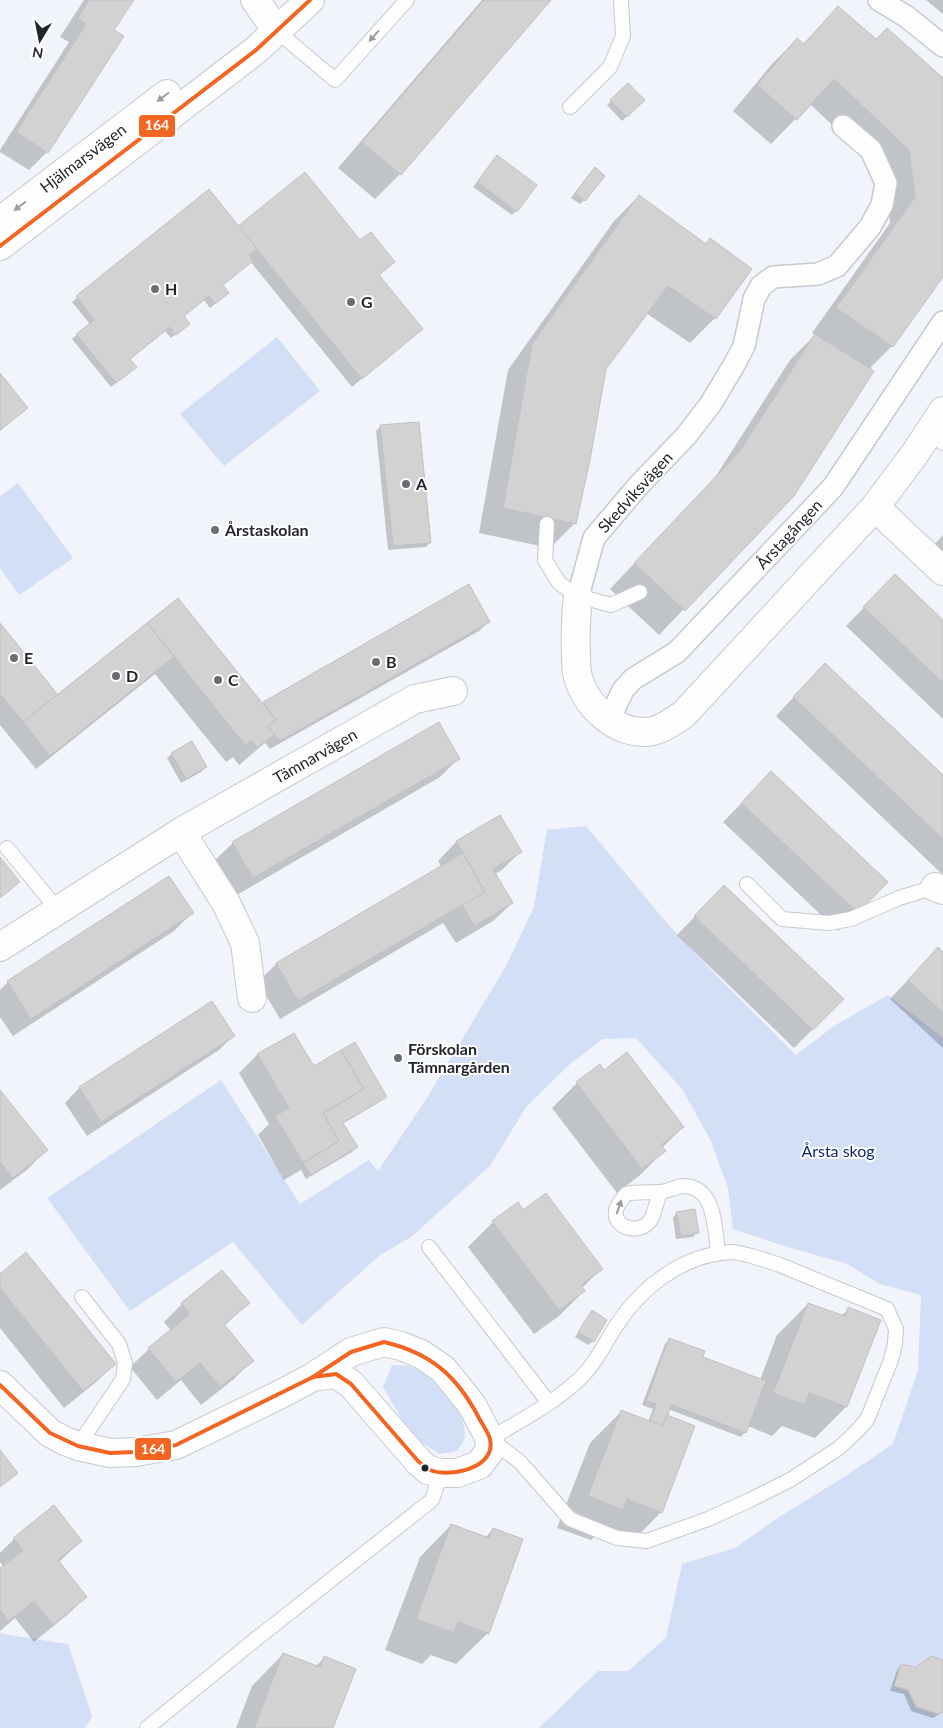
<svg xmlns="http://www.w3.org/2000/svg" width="943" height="1728" font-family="Lato,sans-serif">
<rect width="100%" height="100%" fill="#f1f4fb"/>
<g fill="#d2dff6">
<polygon points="277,337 320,391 224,466 180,414"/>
<polygon points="18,483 73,558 19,595 0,568 0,496"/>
<polygon points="586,826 666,922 721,980 796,1055 834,1026 888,995 943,1038 943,1728 539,1728 598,1671 628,1671 666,1638 682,1564 735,1548 776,1519 844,1477 893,1444 918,1370 921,1295 880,1284 847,1264 781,1245 733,1229 728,1188 711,1141 682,1089 636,1038 603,1039 570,1064 526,1107 490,1166 411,1237 380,1255 302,1325 233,1242 130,1311 47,1198 221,1080 300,1204 369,1160 378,1171 427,1098 506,966 534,907 547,830"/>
<path d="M392,1365c5,0 11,0 16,1 23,7 58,43 57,68 0,7 -5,12 -8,17l-17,3 -18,-11 -19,-22 -20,-34z"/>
<polygon points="0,1632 3,1634 68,1644 92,1716 85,1728 0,1728"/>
</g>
<g fill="#0003">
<polygon points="84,0 133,0 113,31 47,152 29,170 0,152 0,150 69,42 60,37"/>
<polygon points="482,0 550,0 400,174 375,199 338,168"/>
<polygon points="926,0 943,0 943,14"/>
<polygon points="838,8 876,41 943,80 943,275 892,346 869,369 793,495 659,635 610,589 714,479 790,360 815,335 812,333 890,223 885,175 810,104 771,144 733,111 772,64 797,39 803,44"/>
<polygon points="628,84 643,100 622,121 607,105"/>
<polygon points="497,157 516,211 512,215 473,187"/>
<polygon points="590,173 584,200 580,204 571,198"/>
<polygon points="209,191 238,228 360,242 394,262 378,276 421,329 352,387 250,261 221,285 223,297 210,308 204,300 183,316 184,328 171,338 165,331 129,360 131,371 111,387 72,339 90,324 72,302"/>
<polygon points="639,196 705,245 710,240 715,318 690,343 646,313 605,369 575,523 550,548 479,533 508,370 614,221"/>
<polygon points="0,375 27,408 0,431"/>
<polygon points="380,427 430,542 426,547 388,550 376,431"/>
<polygon points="943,535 943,553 934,545"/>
<polygon points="468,586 488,622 479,631 270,749 265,743 239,765 233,757 226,762 155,674 36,769 0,725 0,625 57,696 178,600 262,705"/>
<polygon points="877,594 943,621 943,719 846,626"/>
<polygon points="807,683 943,777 943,875 776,716"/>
<polygon points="191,743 205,767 201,772 181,783 167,758 171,754"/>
<polygon points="459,758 440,777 235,896 214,861 233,843"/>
<polygon points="771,773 857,912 838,931 723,822"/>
<polygon points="499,817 520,852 502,870 495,874 512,903 493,921 456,943 443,923 280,1019 258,982 276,964 442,867 438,861 456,842"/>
<polygon points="169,877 192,913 174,931 13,1036 0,1017 0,990 8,982"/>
<polygon points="706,905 813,1029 794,1048 677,935"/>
<polygon points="943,953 943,1048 890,999 920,967"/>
<polygon points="211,1003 233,1036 219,1050 87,1136 65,1103 79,1088"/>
<polygon points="293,1034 314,1068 386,1096 381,1101 342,1124 356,1147 352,1152 306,1179 301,1170 284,1180 258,1135 269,1124 239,1073 257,1055"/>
<polygon points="599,1066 603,1071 683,1127 662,1148 664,1151 639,1176 617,1193 552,1108 577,1083"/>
<polygon points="0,1092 46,1150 28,1169 0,1190"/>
<polygon points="523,1212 601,1269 582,1288 584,1291 559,1316 534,1334 468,1247 493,1222"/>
<polygon points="677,1213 697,1232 693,1237 676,1239 673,1218"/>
<polygon points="0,1275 114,1364 96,1382 64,1408 0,1328"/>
<polygon points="248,1303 224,1326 252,1360 234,1379 201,1405 181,1380 157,1400 130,1367 149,1349 171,1331 164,1322 182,1304"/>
<polygon points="808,1304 841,1316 849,1309 879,1321 846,1407 815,1438 782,1426 772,1436 748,1426 745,1432 741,1437 668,1409 666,1416 661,1512 630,1544 599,1532 591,1540 557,1528 590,1443 621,1412 648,1422 653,1409 642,1405 665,1344 670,1339 702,1357 760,1380 777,1335"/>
<polygon points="592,1312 593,1341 588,1345 575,1337"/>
<polygon points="451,1525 485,1538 493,1529 488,1633 456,1664 431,1655 422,1664 385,1650 420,1557"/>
<polygon points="14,1539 81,1541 58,1563 86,1597 67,1615 34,1642 15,1618 0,1631 0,1570 4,1567 0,1562 0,1553"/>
<polygon points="283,1654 315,1667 324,1658 332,1728 236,1728 252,1686"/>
<polygon points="943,1662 943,1712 933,1718 911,1711 904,1694 890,1691 897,1670 901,1665 916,1669"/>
</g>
<g fill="#d3d1d2" stroke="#c2c0c2">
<polygon points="89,0 134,0 114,30 124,36 48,153 16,132 86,24 78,18"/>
<polygon points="484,0 551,0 401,175 362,142"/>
<polygon points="838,6 876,39 887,28 943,78 943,277 893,347 836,308 915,197 909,150 834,79 797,120 757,85 797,38 804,44"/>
<polygon points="628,83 645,100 627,117 610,100"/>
<polygon points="497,155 537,185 517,212 477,182"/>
<polygon points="595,167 605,176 585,201 575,193"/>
<polygon points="305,172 360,240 371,232 395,262 379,275 423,329 362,379 238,226"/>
<polygon points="209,189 257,249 249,255 253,261 223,285 229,293 215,304 209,296 184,316 190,324 176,335 170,327 130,359 137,367 116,383 76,334 94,320 76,296"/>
<polygon points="639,195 706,244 710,238 752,269 716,319 668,286 606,369 590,460 576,524 503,508 532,344"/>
<polygon points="815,334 874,371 794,496 685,611 634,563 739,452"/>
<polygon points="0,373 28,408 0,430"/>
<polygon points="419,422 431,543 393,546 380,425"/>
<polygon points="895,574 943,620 943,683 863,607"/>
<polygon points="469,584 490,622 280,741 268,726 276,720 263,702"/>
<polygon points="178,598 276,720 268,726 275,734 257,748 252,740 245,745 147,623"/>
<polygon points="0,623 58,695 23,722 0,694"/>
<polygon points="147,623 174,657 50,756 23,722"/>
<polygon points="825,663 943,775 943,839 793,697"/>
<polygon points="439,722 460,759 253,878 232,842"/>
<polygon points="192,741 207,767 186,779 171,753"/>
<polygon points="771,771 888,882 858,913 741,803"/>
<polygon points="500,815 522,852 493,869 513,903 474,926 462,905 485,892 456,841"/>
<polygon points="463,853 485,892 298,1001 276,963"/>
<polygon points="0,857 20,882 0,898"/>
<polygon points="169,876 194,913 31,1019 7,981"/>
<polygon points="724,885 844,999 813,1030 694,916"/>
<polygon points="938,947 943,952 943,1013 908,980"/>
<polygon points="212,1001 235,1036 101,1122 79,1087"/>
<polygon points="294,1033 314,1066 341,1050 364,1089 323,1113 339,1141 303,1163 275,1116 289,1108 257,1054"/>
<polygon points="355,1042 387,1097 343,1123 358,1147 311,1175 303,1163 339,1141 323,1113 364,1089 341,1050"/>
<polygon points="627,1052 684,1127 661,1145 666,1151 642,1169 576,1082 600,1064 604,1070"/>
<polygon points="0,1090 48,1150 13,1178 0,1162"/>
<polygon points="546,1193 603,1269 581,1285 585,1291 559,1310 492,1221 518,1202 523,1210"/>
<polygon points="695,1209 699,1233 681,1236 676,1212"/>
<polygon points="26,1252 116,1364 83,1391 0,1288 0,1274"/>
<polygon points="222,1270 250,1303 224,1324 254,1361 220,1387 200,1363 176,1382 148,1348 190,1314 181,1303"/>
<polygon points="808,1303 845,1316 848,1307 881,1320 847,1407 809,1393 805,1405 773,1393"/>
<polygon points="592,1310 607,1320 594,1342 578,1332"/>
<polygon points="669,1338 705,1351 703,1357 766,1381 746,1433 672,1405 663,1426 650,1421 656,1404 646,1401"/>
<polygon points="621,1410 663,1426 667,1415 695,1426 662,1513 627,1499 623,1510 588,1496"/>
<polygon points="0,1450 18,1473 0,1487"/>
<polygon points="54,1505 82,1541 58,1560 87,1597 53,1625 34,1601 9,1621 0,1610 0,1568 23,1550 13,1538"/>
<polygon points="451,1524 489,1538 493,1528 523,1539 489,1634 458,1622 454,1633 416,1619"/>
<polygon points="283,1653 320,1667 324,1656 356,1669 333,1728 254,1728"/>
<polygon points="932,1656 943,1660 943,1712 938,1714 916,1707 908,1690 894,1686 901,1664 916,1667"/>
</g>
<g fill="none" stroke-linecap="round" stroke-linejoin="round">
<g stroke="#c6c9ce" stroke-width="16">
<g id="service">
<polyline points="277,31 335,80 407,0"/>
<polyline points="570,107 610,67 623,36 621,0"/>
<polyline points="930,431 943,443"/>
<polyline points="547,524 545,560 559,583 578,596 611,605 640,592"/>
<polyline points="7,848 58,910"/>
<polyline points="747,884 782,919 829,923 851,919 899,898 935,887"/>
<path d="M660,1192c-3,8 -6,24 -10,29 -11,14 -37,7 -34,-10 1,-7 6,-12 10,-17 12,-3 23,-1 35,-2 8,-1 15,-6 23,-6 32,1 31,44 34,67"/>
<polyline points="429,1247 549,1403"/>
<path d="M734,1252l18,4 28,9 107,44 9,20 -1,15 -4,16 -24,60 -10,11 -18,17 -49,32 -40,20 -42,19 -61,22 -30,-3 -47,-19 -50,-57 -30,-23c29,-18 61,-34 86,-57 17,-14 28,-37 40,-56 26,-40 69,-73 118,-74z"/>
<polyline points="78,1446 123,1379 125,1363 119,1344 82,1297"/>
<polyline points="147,1728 256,1639 432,1500 441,1473"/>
</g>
</g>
<g stroke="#c6c9ce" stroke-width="24">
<g id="pedestrian">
<polyline points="879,0 907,17 943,46"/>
<polyline points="578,596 594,538 638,486 686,436 710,405 734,365 744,346 754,299 761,286 773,277 818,274 837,266 870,227 882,205 886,183 871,150 843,126"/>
<polyline points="609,720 623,690 633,679 677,652 833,487 943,322"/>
</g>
</g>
<g stroke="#c6c9ce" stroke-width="30">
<g id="minor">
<polyline points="255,0 277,31"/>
<polyline points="0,221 167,94"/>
<polyline points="0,246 256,50 310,0"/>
<polyline points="875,507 943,571"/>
<path d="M578,596c-2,20 -3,38 -2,58 0,6 0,13 1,19 7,33 42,65 76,58 12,-3 22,-11 31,-17l191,-207 39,-52 29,-44"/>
<polyline points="181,832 226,903 245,943 252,998"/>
<polyline points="935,887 943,890"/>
<polyline points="0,947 181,832 415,699 453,691"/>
<polyline points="0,1385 50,1433 65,1441 78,1446 110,1453 136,1452 176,1445 279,1395 313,1377 351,1352 384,1342 401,1346 421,1354 443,1369 472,1405 490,1439 489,1452 479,1465 457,1473 441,1473 428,1470 418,1461 351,1384 336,1374 313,1377"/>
</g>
</g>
<use href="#service" stroke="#fdfdfe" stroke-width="14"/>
<use href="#pedestrian" stroke="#fdfdfe" stroke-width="21"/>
<use href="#minor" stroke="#fdfdfe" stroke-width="28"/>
<g stroke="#fff" stroke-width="8">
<g id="bus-1">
<polyline points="0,246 256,50 310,0"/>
<path d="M384,1342c47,11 73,34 95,76 3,6 9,14 11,21 7,29 -40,39 -60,31 -5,-1 -8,-6 -12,-9l-67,-77 -15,-10 -23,3 38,-25z"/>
<polyline points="0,1385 50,1433 78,1446 110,1453 136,1452 176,1445 313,1377"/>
</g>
</g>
<use href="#bus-1" stroke="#f26522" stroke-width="4"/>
</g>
<defs><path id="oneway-solid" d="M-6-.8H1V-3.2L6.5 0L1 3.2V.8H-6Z" transform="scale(1.25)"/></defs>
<g fill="#9a9c9f">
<use href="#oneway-solid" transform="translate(374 36) rotate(132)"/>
<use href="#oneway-solid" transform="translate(163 97) rotate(143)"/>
<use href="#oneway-solid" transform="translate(20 206) rotate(143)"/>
<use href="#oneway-solid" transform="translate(619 1207) rotate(-71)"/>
</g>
<g fill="#6a6d73" stroke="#fff" stroke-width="2">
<circle cx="155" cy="289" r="5"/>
<circle cx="351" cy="302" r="5"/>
<circle cx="406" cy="484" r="5"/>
<circle cx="215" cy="530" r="5"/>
<circle cx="14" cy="658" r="5"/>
<circle cx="376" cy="662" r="5"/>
<circle cx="116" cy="676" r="5"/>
<circle cx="218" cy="680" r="5"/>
<circle cx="398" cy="1058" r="5"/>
</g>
<circle fill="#22252a" stroke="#fff" stroke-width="2" cx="425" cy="1468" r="4.5"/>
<g text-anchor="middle" stroke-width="4" stroke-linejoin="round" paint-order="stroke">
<g font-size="16" fill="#22252a" stroke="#fff">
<text transform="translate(83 158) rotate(-37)" y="6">Hjälmarsvägen</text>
<text transform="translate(635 492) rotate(-48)" y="6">Skedviksvägen</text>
<text transform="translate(789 534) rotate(-47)" y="6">Årstagången</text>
<text transform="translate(315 756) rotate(-30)" y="6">Tämnarvägen</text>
</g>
<g font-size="16" font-weight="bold" fill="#22252a" stroke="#fff" text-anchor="start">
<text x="165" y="295">H</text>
<text x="361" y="308">G</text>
<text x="416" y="490">A</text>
<text x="225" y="536">Årstaskolan</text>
<text x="24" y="664">E</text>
<text x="386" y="668">B</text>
<text x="126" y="682">D</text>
<text x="228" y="686">C</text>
<text x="408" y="1055">Förskolan<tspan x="408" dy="18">Tämnargården</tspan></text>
</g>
<g font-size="16" fill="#0d2b6c" stroke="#fff">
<text x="838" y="1157">Årsta skog</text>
</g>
</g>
<g stroke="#fff" stroke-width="2">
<rect x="138" y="114" width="38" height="24" rx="5" fill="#f26522"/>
<rect x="134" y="1437" width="38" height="24" rx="5" fill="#f26522"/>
</g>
<g font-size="14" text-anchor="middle" font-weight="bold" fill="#fff">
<text x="157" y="130">164</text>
<text x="153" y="1454">164</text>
</g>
<g transform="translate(40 40) rotate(190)" stroke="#ffffff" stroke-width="4" paint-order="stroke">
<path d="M0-4L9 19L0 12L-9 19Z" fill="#22252a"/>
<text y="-8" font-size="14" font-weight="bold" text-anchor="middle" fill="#22252a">N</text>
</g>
</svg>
